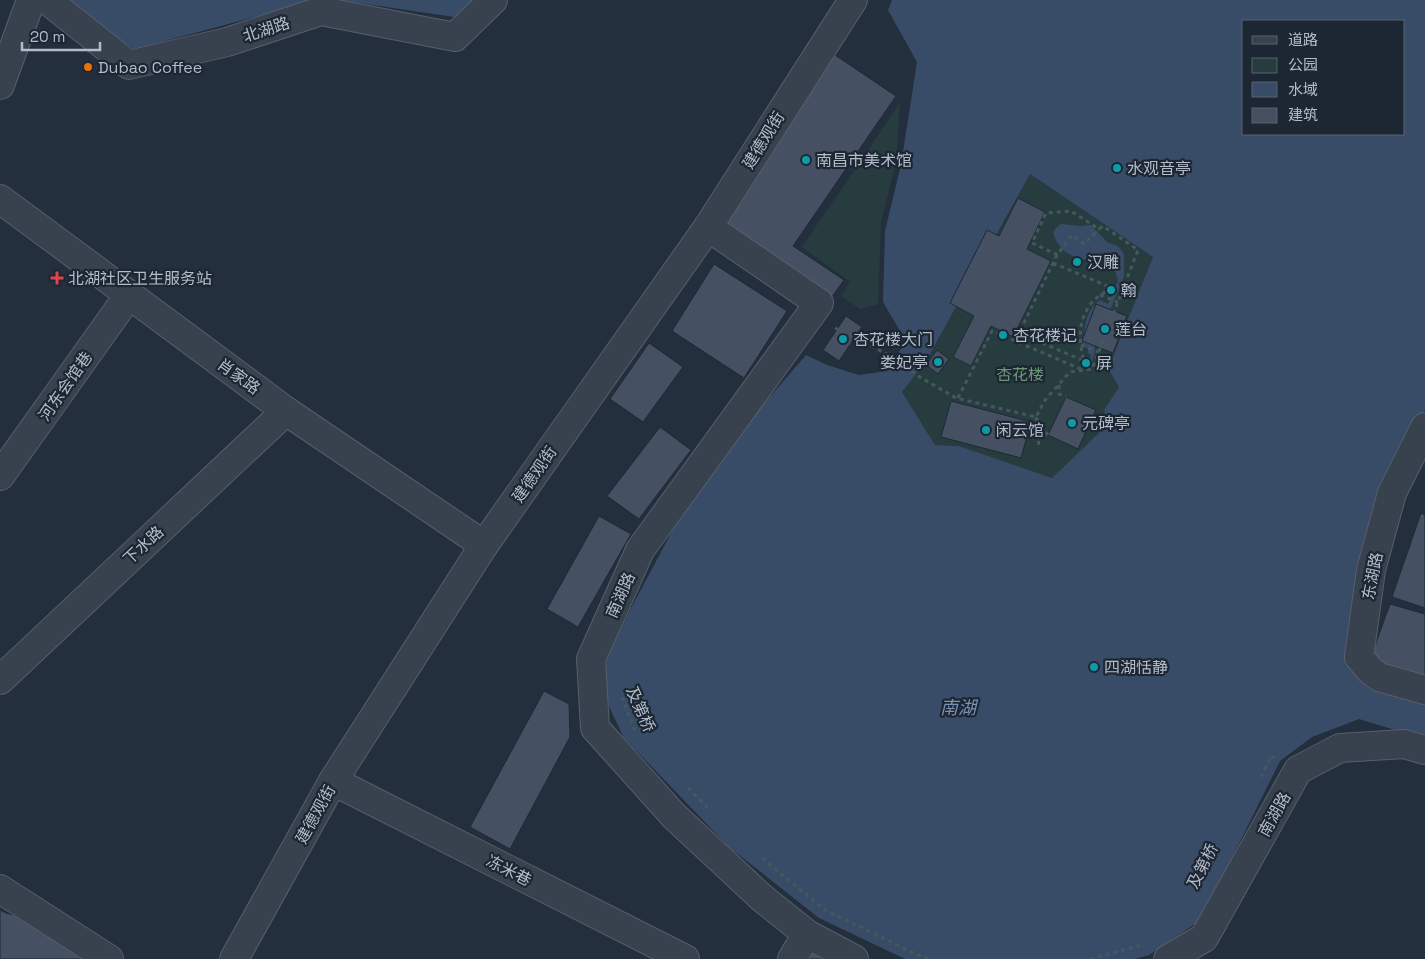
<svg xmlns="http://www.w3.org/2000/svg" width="1425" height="959" font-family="'Space Grotesk','Noto Sans SC',sans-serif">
<rect width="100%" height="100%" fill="#242f3e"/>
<g fill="#263c3f">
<polygon points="900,103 896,162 881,222 878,304 860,309 841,296 850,282 802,247"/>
<polygon points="1030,174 1153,257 1108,369 1119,387 1104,410 1107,425 1052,478 959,446 935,445 902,392 926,361"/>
</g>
<g fill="#394c67" fill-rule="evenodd">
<polygon points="69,0 318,0 135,49 118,40"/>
<polygon points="339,0 476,0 461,18"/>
<path d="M892,0h533v410l-45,81 -27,168 72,33v47l-66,-20 -47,18 -32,24 -79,159 -52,35 -14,4h-230l-86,-41 -90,-71 -105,-109 -22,-46 5,-33 22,-47 72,-135 105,-122 21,10 32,10 28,-4 19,-30 -23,-39 2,-71 16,-66 16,-103 -29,-52zM1244,21h160v113h-160zM1030,174l123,83 -45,112 11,18 -15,23 3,15 -55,53 -93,-32 -24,-1 -33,-53 24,-31z"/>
<path d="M1061,224l20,2 10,-1 16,17 11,4 6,8v22l-17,42 -13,20 1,14 -4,13 -3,-1 3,-9 -3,-2v-4l-5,-4c2,-18 2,-34 17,-45l8,4 10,-23 -2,-8c-4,-3 -8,-7 -13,-9 -22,-7 -42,-4 -50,-32l4,-5z"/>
</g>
<g fill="#455162" stroke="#1f2835">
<polygon points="832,53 896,96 793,246 844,280 829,301 716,224"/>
<polygon points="1018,198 1045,212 1027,249 1051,261 1013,337 991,326 971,366 953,357 974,316 950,303 987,230 999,236"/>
<polygon points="714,264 787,311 744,378 672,331"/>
<polygon points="1096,304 1127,316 1113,353 1082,341"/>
<polygon points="846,316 862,327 839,361 823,350"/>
<polygon points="649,343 683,367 643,422 610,399"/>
<polygon points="937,350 949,359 938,374 926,365"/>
<polygon points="1066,397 1096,410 1078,449 1048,435"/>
<polygon points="951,401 1031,422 1021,458 941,437"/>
<polygon points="660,427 691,450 639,519 607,496"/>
<polygon points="1421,513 1425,515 1425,608 1392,597"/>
<polygon points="599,516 631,534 578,627 547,609"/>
<polygon points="1390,604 1425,614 1425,688 1369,662"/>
<polygon points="544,691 569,704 570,737 510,849 470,827"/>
<polygon points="0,910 6,913 18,916 83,959 0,959"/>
<polygon points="813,951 826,959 808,959"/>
</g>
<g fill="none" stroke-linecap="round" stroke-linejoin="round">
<g stroke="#565f6c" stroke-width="30">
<g id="minor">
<polyline points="47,0 129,65 227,42 321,11 455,37 493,0"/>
<polyline points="0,85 31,0"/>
<polyline points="0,199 286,411 484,545"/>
<polyline points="708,227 819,303 640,550 591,659 595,728 674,816 762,898 807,934 854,959"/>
<polyline points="1425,427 1392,493 1371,570 1359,657 1370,670 1379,677 1425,690"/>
<polyline points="0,476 129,295"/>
<polyline points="0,680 286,411"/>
<polyline points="333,781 685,959"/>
<polyline points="0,889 109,959"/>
<polyline points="234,959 333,781 484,545 708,227 853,0"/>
<polyline points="792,959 807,934"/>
<polyline points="1168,959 1204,938 1298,770 1340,748 1404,744 1425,750"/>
</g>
</g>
<g stroke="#44595c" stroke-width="3" stroke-dasharray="4 4" stroke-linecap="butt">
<path d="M1053,263l59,25c-9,5 -19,11 -24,20 -10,15 -9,36 -4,53l-65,-28 37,-76 16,-22 12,9 15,-15"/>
<polyline points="1100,295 1118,302"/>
<polyline points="835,328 893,357 918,376 956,398 1036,417 1045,400 1070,372 1092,369 1138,250 1103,226 1099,229 1071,211 1046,213 1032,243 1058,255"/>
<polyline points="1081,345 1099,352"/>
<polyline points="1059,385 1059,394 1066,397"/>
<polyline points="958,398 992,331 1083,370"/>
<polyline points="1036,417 1039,446"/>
<polyline points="1037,419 1048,435"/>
<polyline points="622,697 635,731"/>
<polyline points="1261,777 1271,756 1274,758"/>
<polyline points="688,788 708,808"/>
<polyline points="762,858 825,910 922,957 932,959"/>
<polyline points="1090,959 1145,944"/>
</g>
<use href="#minor" stroke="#38414e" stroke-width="28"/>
</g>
<circle fill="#e8710a" stroke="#1d2633" stroke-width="2" cx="88" cy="67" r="5"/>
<g fill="#0f9aa8" stroke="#1d2633" stroke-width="2">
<circle cx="806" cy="160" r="5"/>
<circle cx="1117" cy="168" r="5"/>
<circle cx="1077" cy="262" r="5"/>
<circle cx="1111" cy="290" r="5"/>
<circle cx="1105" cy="329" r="5"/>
<circle cx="1003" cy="335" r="5"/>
<circle cx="843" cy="339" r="5"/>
<circle cx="938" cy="362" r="5"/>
<circle cx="1086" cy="363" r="5"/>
<circle cx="1072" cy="423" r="5"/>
<circle cx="986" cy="430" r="5"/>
<circle cx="1094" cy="667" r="5"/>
</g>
<path fill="#e0444e" stroke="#1d2633" stroke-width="2" d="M54.5 270.5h5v5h5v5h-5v5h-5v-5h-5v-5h5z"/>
<g text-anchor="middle" stroke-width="4.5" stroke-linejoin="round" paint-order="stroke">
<g font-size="16" fill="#b4bcc9" stroke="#1d2633">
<text transform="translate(266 29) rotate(-18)" y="6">北湖路</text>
<text transform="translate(763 140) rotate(-58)" y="6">建德观街</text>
<text transform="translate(239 376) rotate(36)" y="6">肖家路</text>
<text transform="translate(65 386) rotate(-55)" y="6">河东会馆巷</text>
<text transform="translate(534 474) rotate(-55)" y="6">建德观街</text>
<text transform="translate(143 545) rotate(-43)" y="6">下水路</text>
<text transform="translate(1372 576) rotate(-79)" y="6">东湖路</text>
<text transform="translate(620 595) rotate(-66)" y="6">南湖路</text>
<text transform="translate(641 709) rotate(66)" y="6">及第桥</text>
<text transform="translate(315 814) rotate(-61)" y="6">建德观街</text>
<text transform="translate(1274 814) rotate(-61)" y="6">南湖路</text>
<text transform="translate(1202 866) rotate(-63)" y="6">及第桥</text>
<text transform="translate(509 870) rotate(27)" y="6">冻米巷</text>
</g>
<g font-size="16" fill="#b4bcc9" stroke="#1d2633" text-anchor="start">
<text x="98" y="73">Dubao Coffee</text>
<text x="816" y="166">南昌市美术馆</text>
<text x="1127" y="174">水观音亭</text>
<text x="1087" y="268">汉雕</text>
<text x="68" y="284">北湖社区卫生服务站</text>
<text x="1121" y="296">翰</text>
<text x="1115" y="335">莲台</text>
<text x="1013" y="341">杏花楼记</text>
<text x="853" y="345">杏花楼大门</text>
<text x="928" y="368" text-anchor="end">娄妃亭</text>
<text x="1096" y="369">屏</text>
<text x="1082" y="429">元碑亭</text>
<text x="996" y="436">闲云馆</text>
<text x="1104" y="673">四湖恬静</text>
</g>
<g font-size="16" fill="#6b9a76" stroke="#1d2633">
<text x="1020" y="380">杏花楼</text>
</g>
<g font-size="18" font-style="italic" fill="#7c92b1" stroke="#1d2633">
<text x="958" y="714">南湖</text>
</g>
</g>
<rect x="1242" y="20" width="162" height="115" fill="#1d2633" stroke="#59626f"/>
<rect x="1252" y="36" width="25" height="8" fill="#38414e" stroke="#59626f"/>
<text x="1288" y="45" font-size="15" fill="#b4bcc9">道路</text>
<rect x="1252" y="58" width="25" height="15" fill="#263c3f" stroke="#59626f"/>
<text x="1288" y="70" font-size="15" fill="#b4bcc9">公园</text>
<rect x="1252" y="82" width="25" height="15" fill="#394c67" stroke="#59626f"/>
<text x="1288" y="95" font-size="15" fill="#b4bcc9">水域</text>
<rect x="1252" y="108" width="25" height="15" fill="#455162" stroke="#59626f"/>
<text x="1288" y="120" font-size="15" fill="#b4bcc9">建筑</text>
<path d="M22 42v8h78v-8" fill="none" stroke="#b4bcc9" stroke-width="2.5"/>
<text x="30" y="42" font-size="15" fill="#b4bcc9" stroke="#1d2633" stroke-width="4" paint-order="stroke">20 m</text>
</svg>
